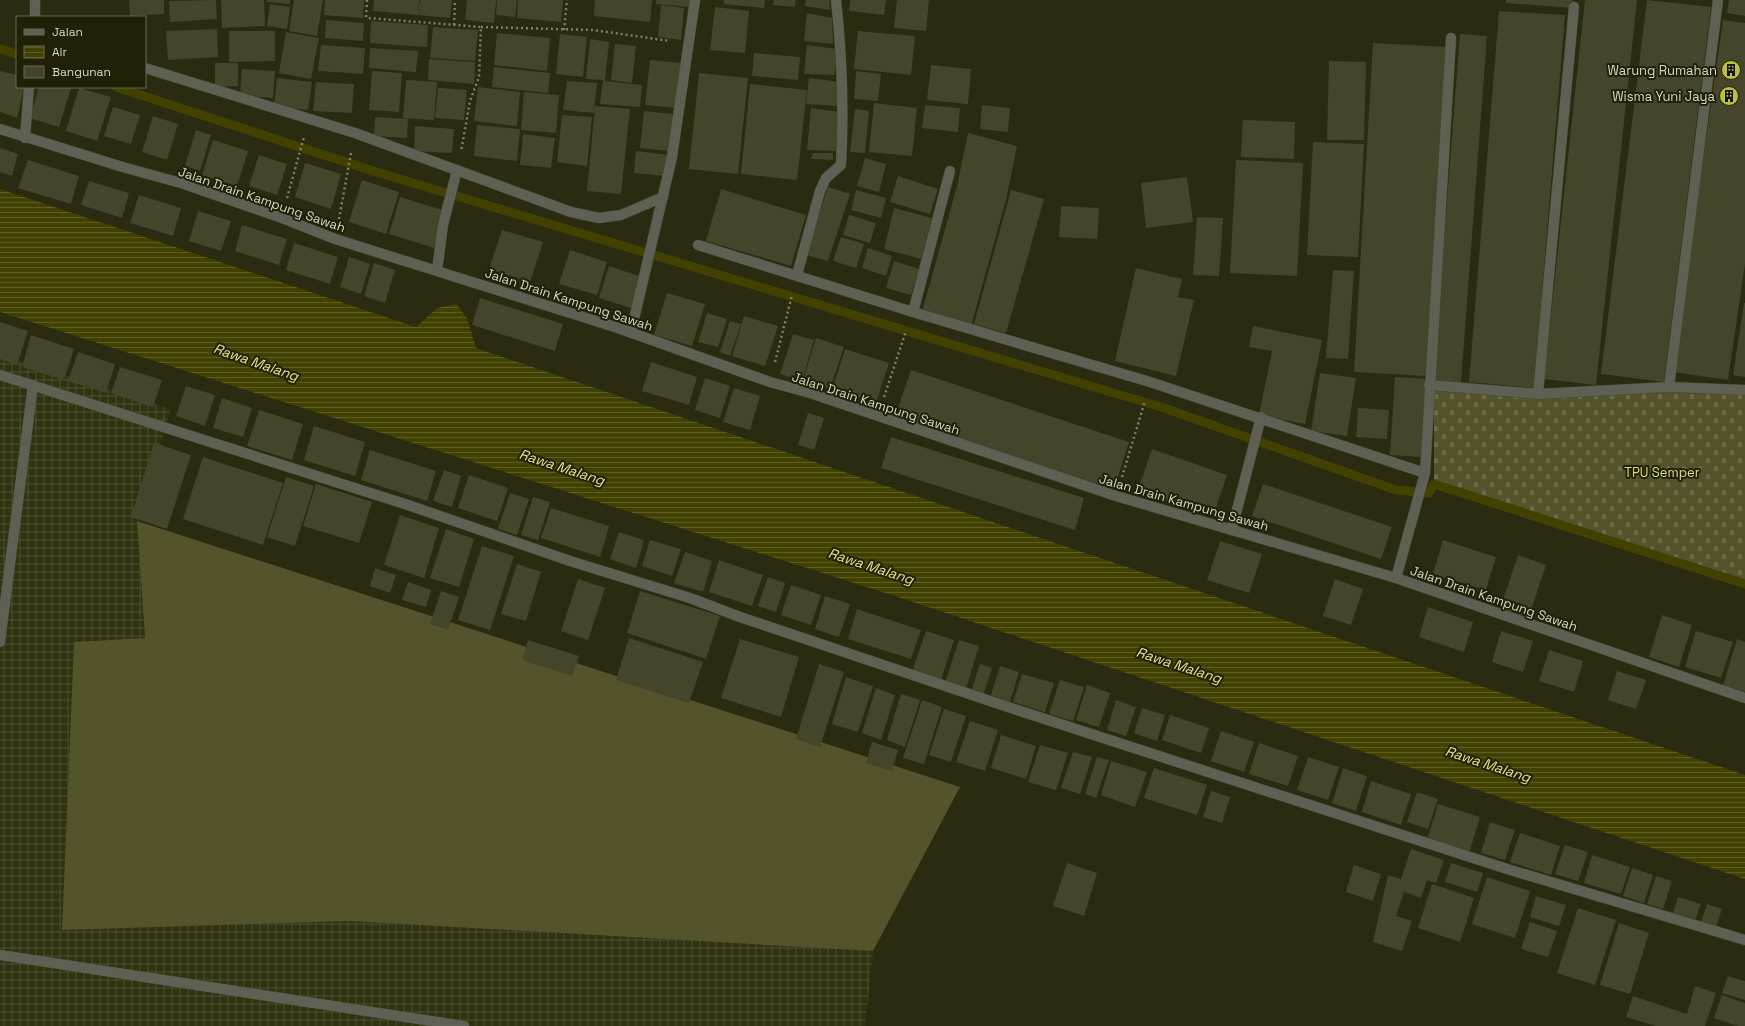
<svg xmlns="http://www.w3.org/2000/svg" width="1745" height="1026" font-family="'Space Grotesk',sans-serif">
<defs>
<pattern id="industrial-grid" width="8" height="8" patternUnits="userSpaceOnUse"><rect width="8" height="8" fill="#313210"/><path d="M0 4h8M4 0v8" fill="none" stroke="#4e4f31"/></pattern>
<pattern id="cemetery-stones" width="16" height="16" patternUnits="userSpaceOnUse"><rect width="16" height="16" fill="#53542b"/><path d="M2 7V4a2 2 0 0 1 4 0v3zM10 15v-3a2 2 0 0 1 4 0v3z" fill="#6b6c48"/></pattern>
<pattern id="water-rules" width="6" height="5" patternUnits="userSpaceOnUse"><rect width="6" height="5" fill="#414101"/><path d="M0 2.5h6" fill="none" stroke="#5c5c25"/></pattern>
</defs>
<rect width="100%" height="100%" fill="#2a2b11"/>
<polygon fill="url(#industrial-grid)" points="0,355 171,409 137,521 145,638 74,642 62,930 350,921 873,951 865,1026 0,1026"/>
<polygon fill="#53542b" points="137,521 960,787 873,951 350,921 62,930 74,642 145,638"/>
<polygon fill="url(#cemetery-stones)" points="1434,386 1745,394 1745,584 1434,484"/>
<polygon fill="url(#water-rules)" points="0,189 416,327 437,308 456,304 467,318 476,348 1745,775 1745,879 898,597 0,312"/>
<g fill="none" stroke-linecap="round" stroke-linejoin="round">
<g stroke="#414101" stroke-width="9">
<polyline points="0,49 17,54"/>
<polyline points="116,87 370,170 1164,408 1396,490 1429,493 1434,484 1745,584"/>
</g>
</g>
<g fill="#44452b">
<polygon points="129,0 164,0 164,14 130,16"/>
<polygon points="216,0 217,19 170,22 169,1"/>
<polygon points="221,0 264,0 265,26 222,28"/>
<polygon points="267,0 290,0 290,4 267,2"/>
<polygon points="294,0 323,0 317,36 289,31"/>
<polygon points="325,0 364,0 363,18 324,15"/>
<polygon points="374,0 419,0 418,15 373,11"/>
<polygon points="420,0 452,0 450,18 418,15"/>
<polygon points="467,0 496,0 494,23 465,20"/>
<polygon points="497,0 517,0 515,17 496,15"/>
<polygon points="518,0 563,0 561,22 517,18"/>
<polygon points="595,0 652,0 650,22 594,16"/>
<polygon points="656,0 690,0 689,7 656,4"/>
<polygon points="724,0 765,0 764,8 724,4"/>
<polygon points="774,0 796,0 795,7 773,5"/>
<polygon points="806,0 829,0 830,10 805,6"/>
<polygon points="850,0 886,0 884,15 849,11"/>
<polygon points="897,0 929,0 926,31 894,28"/>
<polygon points="1506,0 1572,0 1572,8 1506,3"/>
<polygon points="1585,0 1637,0 1596,385 1544,379"/>
<polygon points="1647,0 1711,7 1664,382 1601,374"/>
<polygon points="1729,0 1745,0 1745,16 1727,13"/>
<polygon points="270,4 290,7 287,29 267,26"/>
<polygon points="661,5 684,8 681,40 658,37"/>
<polygon points="715,7 749,11 745,53 710,50"/>
<polygon points="1499,11 1565,15 1534,388 1469,382"/>
<polygon points="807,13 832,18 833,44 804,41"/>
<polygon points="326,20 364,23 363,41 325,38"/>
<polygon points="1723,20 1745,23 1745,264 1728,380 1673,372"/>
<polygon points="371,21 428,25 427,47 370,43"/>
<polygon points="433,27 478,30 475,61 430,58"/>
<polygon points="217,29 218,57 168,60 166,31"/>
<polygon points="229,31 275,31 275,61 229,62"/>
<polygon points="858,31 915,36 911,75 854,69"/>
<polygon points="286,32 319,38 311,79 279,73"/>
<polygon points="497,33 550,38 547,71 494,65"/>
<polygon points="560,34 587,37 583,77 556,74"/>
<polygon points="1460,34 1487,36 1461,383 1433,381"/>
<polygon points="590,39 609,42 605,81 642,85 640,107 600,104 603,80 586,79"/>
<polygon points="1373,43 1446,47 1427,376 1354,372"/>
<polygon points="615,44 636,46 632,83 611,80"/>
<polygon points="321,45 365,48 363,74 318,71"/>
<polygon points="807,45 837,49 835,75 804,74"/>
<polygon points="370,48 418,51 416,72 369,68"/>
<polygon points="754,53 800,57 798,80 752,76"/>
<polygon points="429,59 475,62 474,84 428,80"/>
<polygon points="650,60 681,63 676,108 645,105"/>
<polygon points="1329,61 1366,62 1364,140 1327,140"/>
<polygon points="215,63 238,63 238,86 215,87"/>
<polygon points="931,65 971,69 968,104 927,100"/>
<polygon points="494,67 550,73 548,93 492,87"/>
<polygon points="242,69 275,71 273,98 240,96"/>
<polygon points="0,71 17,75 17,87 24,87 17,118 0,112"/>
<polygon points="372,71 402,73 399,112 369,110"/>
<polygon points="856,71 881,74 878,101 854,99"/>
<polygon points="699,73 748,78 738,174 689,169"/>
<polygon points="277,78 312,82 308,110 274,106"/>
<polygon points="809,78 840,82 837,106 806,104"/>
<polygon points="406,80 437,82 434,120 403,118"/>
<polygon points="567,81 597,83 594,113 563,110"/>
<polygon points="316,82 354,84 352,113 313,111"/>
<polygon points="750,84 807,90 797,180 741,174"/>
<polygon points="39,87 71,88 59,127 30,118"/>
<polygon points="478,87 520,92 517,126 474,121"/>
<polygon points="79,88 111,97 97,141 66,131"/>
<polygon points="438,88 467,90 464,120 435,118"/>
<polygon points="524,92 559,95 556,133 521,130"/>
<polygon points="874,103 917,108 912,156 869,152"/>
<polygon points="925,105 960,108 958,132 922,128"/>
<polygon points="982,105 1010,108 1008,132 980,129"/>
<polygon points="595,106 630,109 621,194 587,191"/>
<polygon points="113,107 140,115 131,144 104,136"/>
<polygon points="811,108 840,112 836,151 807,150"/>
<polygon points="855,109 869,111 865,153 850,152"/>
<polygon points="644,111 673,114 669,151 640,148"/>
<polygon points="562,115 592,117 587,166 557,162"/>
<polygon points="153,116 178,124 167,160 142,152"/>
<polygon points="375,117 408,119 407,138 374,136"/>
<polygon points="1243,120 1295,122 1294,159 1241,157"/>
<polygon points="477,125 520,129 517,161 474,156"/>
<polygon points="415,126 454,129 452,153 414,151"/>
<polygon points="196,130 211,135 200,171 185,166"/>
<polygon points="968,133 1017,146 1006,200 971,326 922,312 957,186"/>
<polygon points="523,134 555,138 551,168 520,165"/>
<polygon points="213,140 248,151 237,186 202,175"/>
<polygon points="1313,142 1364,144 1358,257 1307,255"/>
<polygon points="0,148 18,154 12,176 0,172"/>
<polygon points="636,151 668,155 666,176 634,173"/>
<polygon points="813,153 833,153 833,160 811,159"/>
<polygon points="259,155 287,164 277,195 249,186"/>
<polygon points="865,158 886,164 879,192 857,186"/>
<polygon points="28,160 79,176 71,204 18,188"/>
<polygon points="1236,160 1303,163 1297,276 1230,273"/>
<polygon points="305,163 341,174 331,209 295,197"/>
<polygon points="898,176 938,189 930,214 890,202"/>
<polygon points="1187,177 1193,222 1146,228 1141,183"/>
<polygon points="362,180 399,192 386,234 349,222"/>
<polygon points="89,181 129,193 122,218 81,205"/>
<polygon points="828,187 850,194 828,261 806,255"/>
<polygon points="721,189 806,215 791,266 706,241"/>
<polygon points="856,190 886,198 881,218 851,210"/>
<polygon points="1011,190 1044,199 1006,333 974,324"/>
<polygon points="139,195 181,208 173,236 130,223"/>
<polygon points="400,197 445,211 434,248 389,234"/>
<polygon points="1061,206 1099,208 1097,239 1059,237"/>
<polygon points="894,208 932,218 921,259 884,249"/>
<polygon points="198,211 231,221 221,251 189,241"/>
<polygon points="849,215 876,223 870,243 843,235"/>
<polygon points="1197,217 1223,218 1219,276 1193,275"/>
<polygon points="242,225 287,239 279,265 235,251"/>
<polygon points="502,230 543,242 530,282 489,269"/>
<polygon points="841,237 864,244 856,268 833,261"/>
<polygon points="294,243 338,257 330,284 286,270"/>
<polygon points="868,248 892,256 886,276 862,268"/>
<polygon points="570,250 607,262 597,295 559,284"/>
<polygon points="349,257 370,264 361,294 340,287"/>
<polygon points="894,261 919,269 911,295 886,288"/>
<polygon points="374,263 395,270 385,303 364,296"/>
<polygon points="609,266 642,277 634,309 599,298"/>
<polygon points="1136,268 1182,279 1178,297 1194,300 1176,376 1115,361"/>
<polygon points="1333,270 1354,271 1348,359 1326,358"/>
<polygon points="667,293 705,304 692,346 654,335"/>
<polygon points="480,298 563,324 555,351 472,325"/>
<polygon points="1744,303 1745,303 1745,377 1733,375"/>
<polygon points="707,313 727,319 718,347 698,342"/>
<polygon points="744,316 778,326 765,366 732,356"/>
<polygon points="730,321 741,324 730,356 720,352"/>
<polygon points="0,322 28,331 17,365 0,359"/>
<polygon points="1253,326 1322,340 1305,424 1259,415 1272,351 1249,347"/>
<polygon points="793,334 814,340 802,381 780,374"/>
<polygon points="31,335 74,349 64,380 22,367"/>
<polygon points="816,338 844,347 830,389 803,380"/>
<polygon points="845,349 889,363 876,403 832,390"/>
<polygon points="78,352 115,364 106,393 68,381"/>
<polygon points="651,362 697,377 689,405 642,391"/>
<polygon points="120,367 162,380 153,407 111,393"/>
<polygon points="911,370 1129,442 1113,492 894,420"/>
<polygon points="1320,373 1356,378 1347,436 1311,431"/>
<polygon points="1395,377 1426,379 1422,457 1390,455"/>
<polygon points="705,378 730,386 720,418 695,410"/>
<polygon points="186,386 215,395 205,426 176,416"/>
<polygon points="734,388 760,396 750,430 723,422"/>
<polygon points="222,398 252,408 243,437 213,428"/>
<polygon points="1358,408 1389,410 1387,439 1356,437"/>
<polygon points="259,410 303,424 292,460 247,446"/>
<polygon points="808,413 824,418 814,450 798,445"/>
<polygon points="314,426 365,442 355,476 304,460"/>
<polygon points="891,437 1084,498 1075,530 881,468"/>
<polygon points="154,443 191,455 167,529 131,517"/>
<polygon points="1152,449 1227,475 1213,516 1138,490"/>
<polygon points="370,450 436,471 427,501 361,480"/>
<polygon points="203,457 283,483 263,545 183,519"/>
<polygon points="444,470 461,476 452,507 433,501"/>
<polygon points="469,475 508,488 497,521 458,508"/>
<polygon points="286,477 314,486 295,546 267,537"/>
<polygon points="316,484 372,502 359,543 303,526"/>
<polygon points="1263,484 1392,527 1381,559 1252,516"/>
<polygon points="510,493 529,499 517,535 498,529"/>
<polygon points="533,497 550,502 538,540 521,535"/>
<polygon points="551,508 609,526 600,557 541,538"/>
<polygon points="400,515 439,528 424,578 384,565"/>
<polygon points="446,529 474,539 459,587 430,578"/>
<polygon points="619,532 644,540 636,568 610,559"/>
<polygon points="650,540 681,549 672,576 642,566"/>
<polygon points="1443,540 1496,557 1486,590 1433,574"/>
<polygon points="1220,541 1262,554 1249,593 1207,580"/>
<polygon points="482,546 514,556 490,630 458,620"/>
<polygon points="685,552 712,561 703,592 674,583"/>
<polygon points="1518,555 1546,565 1528,619 1500,609"/>
<polygon points="719,560 763,575 752,606 709,592"/>
<polygon points="517,564 541,572 526,621 501,614"/>
<polygon points="375,568 396,575 390,593 370,586"/>
<polygon points="768,577 785,583 776,612 758,606"/>
<polygon points="578,579 605,588 588,640 561,631"/>
<polygon points="1335,579 1363,589 1351,625 1323,616"/>
<polygon points="408,582 431,590 426,607 402,600"/>
<polygon points="791,585 821,595 811,625 781,615"/>
<polygon points="441,591 459,597 448,630 430,624"/>
<polygon points="640,591 720,616 706,659 627,633"/>
<polygon points="825,596 850,604 839,637 815,629"/>
<polygon points="1428,607 1473,622 1464,652 1419,637"/>
<polygon points="857,609 921,630 911,659 848,639"/>
<polygon points="1662,615 1692,625 1679,667 1649,657"/>
<polygon points="926,631 954,640 941,680 912,672"/>
<polygon points="1501,631 1533,641 1523,672 1492,662"/>
<polygon points="1696,631 1733,642 1721,678 1685,667"/>
<polygon points="629,638 703,662 689,703 616,680"/>
<polygon points="740,639 799,657 781,717 721,698"/>
<polygon points="1737,639 1745,642 1745,692 1723,686"/>
<polygon points="528,640 579,656 572,676 522,660"/>
<polygon points="959,640 979,646 966,689 945,683"/>
<polygon points="1549,650 1583,661 1574,692 1539,681"/>
<polygon points="819,664 844,672 820,747 796,739"/>
<polygon points="980,664 992,668 983,696 971,692"/>
<polygon points="1000,666 1019,672 1010,702 991,695"/>
<polygon points="1617,671 1646,680 1636,709 1608,700"/>
<polygon points="1022,674 1054,683 1045,712 1013,702"/>
<polygon points="846,677 873,686 858,732 832,724"/>
<polygon points="1060,680 1084,687 1073,721 1049,714"/>
<polygon points="1087,685 1110,693 1099,727 1076,720"/>
<polygon points="876,688 895,695 881,740 862,733"/>
<polygon points="901,694 920,700 905,747 887,740"/>
<polygon points="922,700 942,707 924,764 903,758"/>
<polygon points="1116,700 1136,707 1126,736 1107,730"/>
<polygon points="1142,708 1165,715 1157,741 1134,733"/>
<polygon points="944,709 966,716 951,762 929,755"/>
<polygon points="1170,715 1209,728 1201,753 1162,740"/>
<polygon points="970,721 998,730 985,771 956,762"/>
<polygon points="1221,731 1254,742 1244,772 1211,761"/>
<polygon points="1001,735 1036,746 1026,779 991,768"/>
<polygon points="872,742 898,750 892,771 866,763"/>
<polygon points="1259,743 1298,756 1288,786 1249,774"/>
<polygon points="1040,745 1068,753 1056,790 1028,782"/>
<polygon points="1073,752 1092,757 1080,794 1061,788"/>
<polygon points="1097,757 1109,760 1096,798 1085,794"/>
<polygon points="1308,757 1339,767 1328,800 1297,790"/>
<polygon points="1111,761 1147,772 1135,807 1101,795"/>
<polygon points="1154,768 1207,785 1197,815 1144,798"/>
<polygon points="1343,768 1367,776 1356,811 1332,803"/>
<polygon points="1371,781 1411,794 1401,825 1362,812"/>
<polygon points="1211,791 1230,797 1222,823 1203,817"/>
<polygon points="1417,792 1438,799 1428,829 1407,822"/>
<polygon points="1438,804 1480,817 1469,853 1427,840"/>
<polygon points="1490,822 1515,830 1505,860 1481,853"/>
<polygon points="1520,833 1560,846 1551,875 1510,862"/>
<polygon points="1565,845 1588,852 1578,881 1555,874"/>
<polygon points="1411,849 1444,860 1436,883 1427,880 1421,898 1404,892 1396,916 1412,921 1402,951 1373,942 1388,875 1401,879"/>
<polygon points="1592,855 1630,867 1621,894 1584,883"/>
<polygon points="1067,863 1097,873 1084,916 1053,906"/>
<polygon points="1451,863 1483,873 1477,892 1445,882"/>
<polygon points="1354,865 1381,874 1373,901 1346,892"/>
<polygon points="1632,868 1653,875 1644,903 1623,896"/>
<polygon points="1656,876 1672,881 1663,909 1647,904"/>
<polygon points="1487,877 1530,891 1515,938 1472,924"/>
<polygon points="1432,884 1474,898 1460,942 1418,928"/>
<polygon points="1536,896 1566,905 1559,926 1530,917"/>
<polygon points="1678,897 1701,904 1694,923 1672,916"/>
<polygon points="1707,904 1722,909 1715,929 1700,925"/>
<polygon points="1578,908 1616,920 1595,985 1557,973"/>
<polygon points="1530,922 1557,931 1548,957 1521,949"/>
<polygon points="1619,923 1649,933 1630,994 1600,985"/>
<polygon points="1728,976 1745,981 1745,1000 1722,993"/>
<polygon points="1695,986 1716,993 1705,1026 1656,1026 1626,1017 1633,996 1687,1014"/>
<polygon points="1722,995 1745,1003 1745,1026 1738,1026 1714,1018"/>
</g>
<g fill="none" stroke-linecap="round" stroke-linejoin="round">
<g stroke="#45462e" stroke-width="11">
<g id="minor">
<polyline points="35,17 35,0"/>
<polyline points="145,68 355,133 571,212 599,218 621,215 663,197"/>
<polyline points="0,129 126,168 181,183 282,218 335,239 615,327 770,382 810,393 1116,496 1396,578 1745,698"/>
<polyline points="25,138 29,87"/>
<polyline points="698,245 913,312 1150,382 1425,473"/>
<polyline points="437,270 443,225 457,170"/>
<path d="M797,275l23,-84 6,-13 15,-13c3,-56 1,-110 -5,-165"/>
<polyline points="913,312 950,171"/>
<polyline points="631,332 672,157 695,0"/>
<polyline points="0,375 408,505 570,561 690,598 740,617 1011,708 1507,869 1745,940"/>
<polyline points="1429,385 1538,394 1669,387 1745,390"/>
<polyline points="1669,387 1718,0"/>
<polyline points="1538,394 1574,7"/>
<polyline points="1232,529 1261,417"/>
<polyline points="1396,578 1425,473 1451,38"/>
<polyline points="0,642 33,385"/>
<polyline points="0,955 464,1026"/>
</g>
</g>
<g stroke="#7f806b" stroke-width="2.5" stroke-dasharray="2 3" stroke-linecap="butt">
<polyline points="367,0 366,17 368,18 481,27 479,77 470,101 461,152"/>
<polyline points="454,25 455,0"/>
<polyline points="481,27 593,30 670,41"/>
<polyline points="564,30 567,0"/>
<polyline points="287,198 304,137"/>
<polyline points="339,219 351,153"/>
<polyline points="775,362 792,295"/>
<polyline points="884,397 906,331"/>
<polyline points="1122,477 1145,401"/>
</g>
<use href="#minor" stroke="#5f6054" stroke-width="10"/>
</g>
<defs>
<g id="building-disc" transform="scale(1)"><circle r="9.5" fill="#bdbf43" stroke="#202107"/><path d="M-4-6H4V6H1V3H-1V6H-4ZM-2.5-4.3h1.7v1.8h-1.7ZM.8-4.3h1.7v1.8H.8ZM-2.5-1h1.7V.8h-1.7ZM.8-1h1.7V.8H.8Z" fill="#111"/></g>
</defs>
<g fill-rule="evenodd">
<use href="#building-disc" x="1731" y="70"/>
<use href="#building-disc" x="1729" y="96"/>
</g>
<g text-anchor="middle" stroke-width="4" stroke-linejoin="round" paint-order="stroke">
<g font-size="13" fill="#d5d6c7" stroke="#202107" text-anchor="end">
<text x="1717" y="75">Warung Rumahan</text>
<text x="1715" y="101">Wisma Yuni Jaya</text>
</g>
<g font-size="13" fill="#d5d6c7" stroke="#202107">
<text transform="translate(262 199) rotate(19)" y="5">Jalan Drain Kampung Sawah</text>
<text transform="translate(569 299) rotate(18)" y="5">Jalan Drain Kampung Sawah</text>
<text transform="translate(876 403) rotate(18)" y="5">Jalan Drain Kampung Sawah</text>
<text transform="translate(1184 502) rotate(16)" y="5">Jalan Drain Kampung Sawah</text>
<text transform="translate(1494 598) rotate(19)" y="5">Jalan Drain Kampung Sawah</text>
</g>
<g font-size="13" fill="#dadd87" stroke="#202107">
<text x="1662" y="477">TPU Semper</text>
</g>
<g font-size="14" font-style="italic" fill="#e2e48e" stroke="#202107">
<text transform="translate(256 362) rotate(19)" y="5">Rawa Malang</text>
<text transform="translate(562 467) rotate(18)" y="5">Rawa Malang</text>
<text transform="translate(871 566) rotate(18)" y="5">Rawa Malang</text>
<text transform="translate(1179 665) rotate(18)" y="5">Rawa Malang</text>
<text transform="translate(1488 764) rotate(18)" y="5">Rawa Malang</text>
</g>
</g>
<rect x="16" y="16" width="130" height="72" fill="#202107" stroke="#686954"/>
<rect x="24" y="29" width="20" height="6" fill="#5f6054" stroke="#686954"/>
<text x="52" y="36" font-size="12" fill="#d5d6c7">Jalan</text>
<rect x="24" y="46" width="20" height="12" fill="url(#water-rules)" stroke="#686954"/>
<text x="52" y="56" font-size="12" fill="#d5d6c7">Air</text>
<rect x="24" y="66" width="20" height="12" fill="#44452b" stroke="#686954"/>
<text x="52" y="76" font-size="12" fill="#d5d6c7">Bangunan</text>
</svg>
